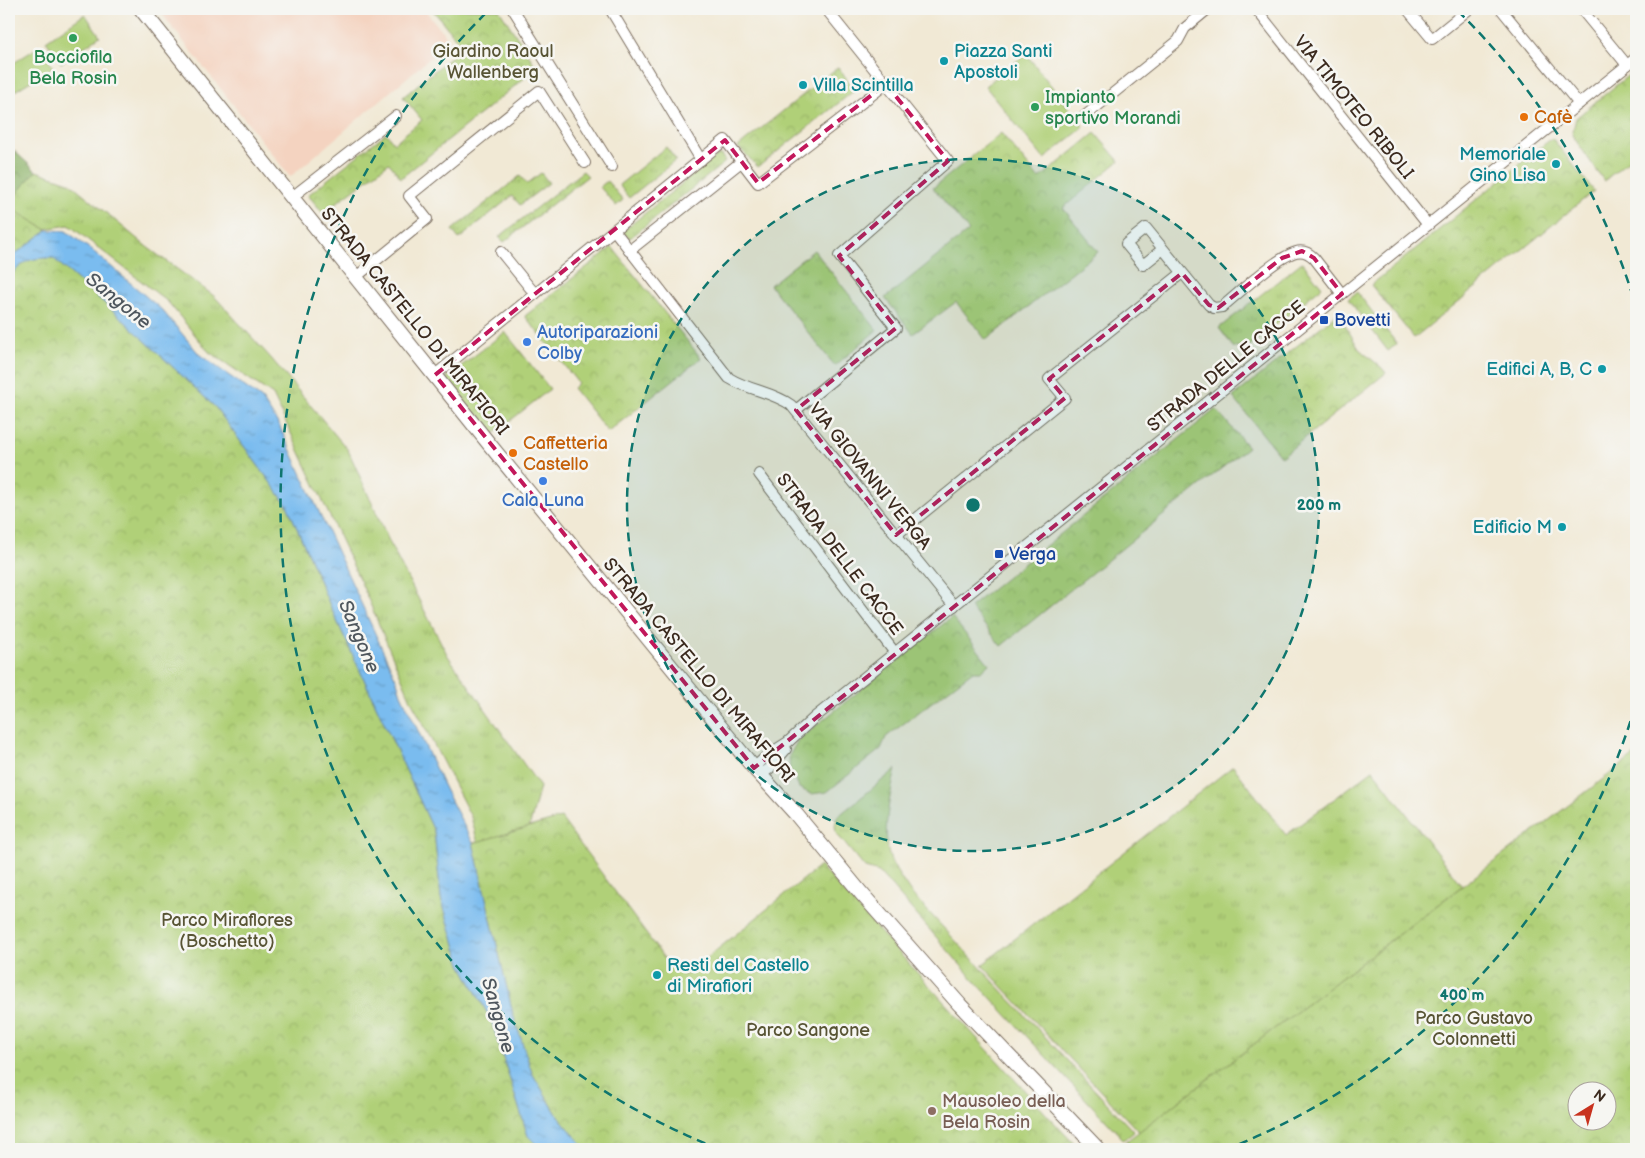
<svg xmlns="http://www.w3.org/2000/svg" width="1645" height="1158" font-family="'Balsamiq Sans',sans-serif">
<defs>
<pattern id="grass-tufts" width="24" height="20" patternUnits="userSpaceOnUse" patternTransform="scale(1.25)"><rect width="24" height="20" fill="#b0d078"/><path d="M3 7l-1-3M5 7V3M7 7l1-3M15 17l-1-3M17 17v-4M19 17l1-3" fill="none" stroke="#98b367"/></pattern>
<pattern id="forest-crowns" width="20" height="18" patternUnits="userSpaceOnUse" patternTransform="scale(1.25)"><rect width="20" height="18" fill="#8cb268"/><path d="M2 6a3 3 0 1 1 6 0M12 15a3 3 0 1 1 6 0" fill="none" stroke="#749155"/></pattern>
<pattern id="park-crowns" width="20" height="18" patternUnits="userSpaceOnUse" patternTransform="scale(1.25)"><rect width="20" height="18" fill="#b0d078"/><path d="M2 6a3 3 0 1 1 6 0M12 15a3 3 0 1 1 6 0" fill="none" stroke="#98b367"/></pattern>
<pattern id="water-ripples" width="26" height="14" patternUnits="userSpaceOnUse" patternTransform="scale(1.25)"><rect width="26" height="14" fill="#7abcef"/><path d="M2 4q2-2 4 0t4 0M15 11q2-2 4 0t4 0" fill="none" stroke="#6599c1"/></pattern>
</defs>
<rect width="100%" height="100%" fill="#f6f6f2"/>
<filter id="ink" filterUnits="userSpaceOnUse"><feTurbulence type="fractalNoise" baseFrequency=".02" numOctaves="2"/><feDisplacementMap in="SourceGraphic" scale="10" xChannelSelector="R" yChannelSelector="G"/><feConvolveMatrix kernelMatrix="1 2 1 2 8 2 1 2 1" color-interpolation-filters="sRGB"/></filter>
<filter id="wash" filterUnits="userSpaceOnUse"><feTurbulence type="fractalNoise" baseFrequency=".0096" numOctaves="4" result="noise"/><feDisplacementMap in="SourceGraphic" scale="20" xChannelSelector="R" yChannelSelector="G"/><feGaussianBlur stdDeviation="1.12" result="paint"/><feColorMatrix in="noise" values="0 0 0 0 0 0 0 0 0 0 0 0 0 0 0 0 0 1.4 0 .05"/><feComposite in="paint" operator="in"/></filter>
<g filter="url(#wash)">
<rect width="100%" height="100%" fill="#f1e9d5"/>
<polygon fill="#f4d3c0" points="158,9 424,9 450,41 290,177"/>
<g fill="url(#grass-tufts)" stroke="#767d4b">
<polygon points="666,147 676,160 629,198 619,185"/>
<polygon points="718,155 721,155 725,161 724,163 630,238 624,234 624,230"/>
<polygon points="36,171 69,182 147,247 214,296 270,357 348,450 393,550 448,656 540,787 526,840 488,881 471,817 411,700 363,587 273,395 209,352 168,302 69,225 28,232 9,246 9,200"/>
<polygon points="583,171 588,176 504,242 499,237"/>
<polygon points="541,173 549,183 520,205 512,196 459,239 452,230 520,176 527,184"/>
<polygon points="607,181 623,200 616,206 600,187"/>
<polygon points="814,250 877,330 835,366 770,285"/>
<polygon points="1302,262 1322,287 1242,352 1237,346 1234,348 1219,328"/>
<polygon points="1357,292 1397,344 1388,351 1348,299"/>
<polygon points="1233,766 1286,835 1373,770 1462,886 1139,1132 982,965"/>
<path d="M896,769c-6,26 -16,68 -4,94 5,10 12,20 19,30l223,239 -10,8 -151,-161 -94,-107 -14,-4 -29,-35 -1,-8 2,-8z"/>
</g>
<polygon fill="url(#forest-crowns)" stroke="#646e43" points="9,146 36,171 11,200 9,199"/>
<g fill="url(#park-crowns)" stroke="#767d4b" fill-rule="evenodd">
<polygon points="432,9 499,9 537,68 401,178 389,163 323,213 308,195 386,133 394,143 422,120 403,97 463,47"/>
<polygon points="838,67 855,90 758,167 738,147"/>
<polygon points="1636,69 1636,154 1604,181 1572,135 1576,118"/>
<polygon points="1001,133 1039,179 1095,133 1119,161 1063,208 1098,252 986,340 956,302 913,334 885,298 969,231 933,188"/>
<polygon points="1552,138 1594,191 1414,338 1371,285"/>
<polygon points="9,207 47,230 9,259"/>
<polygon points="612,247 701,358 608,432 573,388 578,383 525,316"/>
<polygon points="32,258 53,258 118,315 216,408 287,505 332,610 434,831 441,898 461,964 491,1020 528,1136 541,1149 9,1149 9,277 20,265"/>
<polygon points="1338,313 1359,349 1381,367 1386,373 1281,457 1233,397"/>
<polygon points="505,332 550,389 491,436 446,378"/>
<polygon points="1216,409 1248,447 1001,646 970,607"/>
<polygon points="952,617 989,664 981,671 973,671 886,737 881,749 827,792 811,794 799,788 794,774 790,774 789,756 798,740"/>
<path d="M1636,754v395h-520zM1578,1090h30v30h-30z"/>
<polygon points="561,818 669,965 683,975 692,973 713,953 820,866 1047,1115 1079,1149 586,1149 558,1116 532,1073 513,1014 473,843"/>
</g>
<g fill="#b0d078" stroke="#767d4b">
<polygon points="85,14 100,36 61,63 46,41"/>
<polygon points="40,46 53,67 15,91 9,81 9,66"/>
<polygon points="1026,54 1084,127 1044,159 985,86"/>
</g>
<path fill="url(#water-ripples)" stroke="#5a7386" d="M47,230l19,1 28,21 68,58 38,45 62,44 17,26 118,256 4,13 44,95 28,54 40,171 19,59 26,43 28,33h-45l-13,-13 -37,-116 -30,-56 -20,-66 -7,-67 -102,-221 -45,-105 -71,-97 -98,-93 -65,-57c-25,0 -27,2 -44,19v-18z"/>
</g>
<g filter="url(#ink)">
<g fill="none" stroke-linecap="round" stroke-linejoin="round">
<g stroke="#7b6d5e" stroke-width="12">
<g id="minor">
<polyline points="513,9 612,167"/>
<polyline points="610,9 701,160"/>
<polyline points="1256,9 1428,225"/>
<polyline points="1407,9 1432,39 1469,9"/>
<polyline points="1501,9 1579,104"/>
<polyline points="1581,9 1627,65"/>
<polyline points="1085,116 1178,41 1185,28 1208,9"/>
<polyline points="292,197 396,116"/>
<path d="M614,230l115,148c19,12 44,14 62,27l163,201"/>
<path d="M1163,249l-20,16 -17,-21 20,-16 63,77 5,3 8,-1c17,-14 55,-50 74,-55 7,-2 13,1 18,6l28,36"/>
<polyline points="629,251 741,162"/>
<polyline points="501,252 535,294"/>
<polyline points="356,277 427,219 409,196 539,91 585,163"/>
<polyline points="435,375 725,140 758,183 886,84"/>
<polyline points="796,410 896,328 839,256 948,161 826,9"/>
<polyline points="759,474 895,653"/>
<polyline points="896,535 1065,398 1049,379 1182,273"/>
<polyline points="754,768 769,754 788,742 815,717 1636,58"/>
<polyline points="760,775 769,769 786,749"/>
</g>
</g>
<g stroke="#7b6d5e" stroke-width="16">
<polyline id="tertiary" points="141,9 490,445 754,768 795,813 861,893 960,1005 1098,1149"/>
</g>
<use href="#minor" stroke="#fff" stroke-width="10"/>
<use href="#tertiary" stroke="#fff" stroke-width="14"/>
</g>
</g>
<path fill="none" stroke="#c2185b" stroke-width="4" stroke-dasharray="10 6" stroke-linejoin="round" d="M886,84l62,77 -109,95 57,72 -100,82 100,125 169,-137 -16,-19 133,-106 27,32 9,3 64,-50 20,-7 12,7 28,36 -588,474 -319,-393 290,-235 33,43z"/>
<circle cx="973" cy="505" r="346" fill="#0f766e" fill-opacity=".12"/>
<g fill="none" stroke="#0f766e" stroke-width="2.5" stroke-dasharray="9 6">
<circle cx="973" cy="505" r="346"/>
<path d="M1635 707A692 692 0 0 1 1227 1149M719 1149A692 692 0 0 1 488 11M1458 11A692 692 0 0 1 1635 303"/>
</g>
<g fill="#2e9e5b" stroke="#f6f6f2" stroke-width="2">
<circle cx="73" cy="38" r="5"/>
<circle cx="1035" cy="107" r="5"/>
</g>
<g fill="#0f9aa8" stroke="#f6f6f2" stroke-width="2">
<circle cx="944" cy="61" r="5"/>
<circle cx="803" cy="85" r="5"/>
<circle cx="1556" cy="164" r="5"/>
<circle cx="1602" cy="369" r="5"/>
<circle cx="1562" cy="527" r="5"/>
<circle cx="657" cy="975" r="5"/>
</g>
<g fill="#e8710a" stroke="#f6f6f2" stroke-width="2">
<circle cx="1524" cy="117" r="5"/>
<circle cx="513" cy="453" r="5"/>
</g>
<g fill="#1a4fb4" stroke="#f6f6f2" stroke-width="2">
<rect x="1319" y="315" width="10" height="10" rx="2.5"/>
<rect x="994" y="549" width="10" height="10" rx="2.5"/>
</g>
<g fill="#3f7fe0" stroke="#f6f6f2" stroke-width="2">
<circle cx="527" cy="342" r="5"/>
<circle cx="543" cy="481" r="5"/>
</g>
<circle fill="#8d6e63" stroke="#f6f6f2" stroke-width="2" cx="932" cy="1111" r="5"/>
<g text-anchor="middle" stroke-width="5" stroke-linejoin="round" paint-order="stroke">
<g font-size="18" fill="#585434" stroke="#f6f6f2">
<text x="493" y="57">Giardino Raoul<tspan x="493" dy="21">Wallenberg</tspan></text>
<text x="227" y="926">Parco Miraflores<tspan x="227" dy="21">(Boschetto)</tspan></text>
<text x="1474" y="1024">Parco Gustavo<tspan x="1474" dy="21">Colonnetti</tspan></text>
<text x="808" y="1036">Parco Sangone</text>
</g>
<g font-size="18" fill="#0d838f" stroke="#f6f6f2" text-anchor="start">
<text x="954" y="57">Piazza Santi<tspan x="954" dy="21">Apostoli</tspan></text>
<text x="813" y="91">Villa Scintilla</text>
<text x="1546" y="160" text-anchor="end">Memoriale<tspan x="1546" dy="21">Gino Lisa</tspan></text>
<text x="1592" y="375" text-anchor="end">Edifici A, B, C</text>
<text x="1552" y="533" text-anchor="end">Edificio M</text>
<text x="667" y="971">Resti del Castello<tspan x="667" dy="21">di Mirafiori</tspan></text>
</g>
<g font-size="18" fill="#27864d" stroke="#f6f6f2">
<text x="73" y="63">Bocciofila<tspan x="73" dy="21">Bela Rosin</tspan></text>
<text x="1045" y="103" text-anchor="start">Impianto<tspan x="1045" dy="21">sportivo Morandi</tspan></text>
</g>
<g font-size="18" fill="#3b2a1e" stroke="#f6f6f2">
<text transform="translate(1354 107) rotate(51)" y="6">VIA TIMOTEO RIBOLI</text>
<text transform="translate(415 321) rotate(51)" y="6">STRADA CASTELLO DI MIRAFIORI</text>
<text transform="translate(1226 366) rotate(-39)" y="6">STRADA DELLE CACCE</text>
<text transform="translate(870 476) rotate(51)" y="6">VIA GIOVANNI VERGA</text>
<text transform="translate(840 554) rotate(53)" y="6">STRADA DELLE CACCE</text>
<text transform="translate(699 670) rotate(50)" y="6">STRADA CASTELLO DI MIRAFIORI</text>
</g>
<g font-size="18" fill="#c56008" stroke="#f6f6f2" text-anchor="start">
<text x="1534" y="123">Cafè</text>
<text x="523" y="449">Caffetteria<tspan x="523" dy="21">Castello</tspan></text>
</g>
<g font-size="18" fill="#164399" stroke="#f6f6f2" text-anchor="start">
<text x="1334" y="326">Bovetti</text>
<text x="1009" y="560">Verga</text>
</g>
<g font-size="18" fill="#366cbe" stroke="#f6f6f2" text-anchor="start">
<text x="537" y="338">Autoriparazioni<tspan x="537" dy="21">Colby</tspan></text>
<text x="543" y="506" text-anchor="middle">Cala Luna</text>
</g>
<g font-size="18" fill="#785e54" stroke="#f6f6f2" text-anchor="start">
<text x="942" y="1107">Mausoleo della<tspan x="942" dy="21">Bela Rosin</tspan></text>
</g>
<g font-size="19" font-style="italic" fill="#4e565d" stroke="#f6f6f2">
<text transform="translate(119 300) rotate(39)" y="7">Sangone</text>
<text transform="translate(360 636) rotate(67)" y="7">Sangone</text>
<text transform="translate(499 1015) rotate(74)" y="7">Sangone</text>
</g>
</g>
<circle cx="973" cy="505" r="8" fill="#0f766e" stroke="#f6f6f2" stroke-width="2.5"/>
<g font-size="15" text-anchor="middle" font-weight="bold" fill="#0f766e" stroke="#f6f6f2" stroke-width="5" stroke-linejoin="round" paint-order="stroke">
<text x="1319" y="510">200 m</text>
<text x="1462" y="1000">400 m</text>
</g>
<rect width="1645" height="1158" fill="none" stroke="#f6f6f2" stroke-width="30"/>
<g transform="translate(1592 1106) rotate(37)"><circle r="24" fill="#f6f6f2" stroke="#aba49d"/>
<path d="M0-4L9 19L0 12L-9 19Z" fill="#c8321e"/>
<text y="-8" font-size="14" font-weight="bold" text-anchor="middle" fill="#3b2a1e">N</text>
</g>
</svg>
